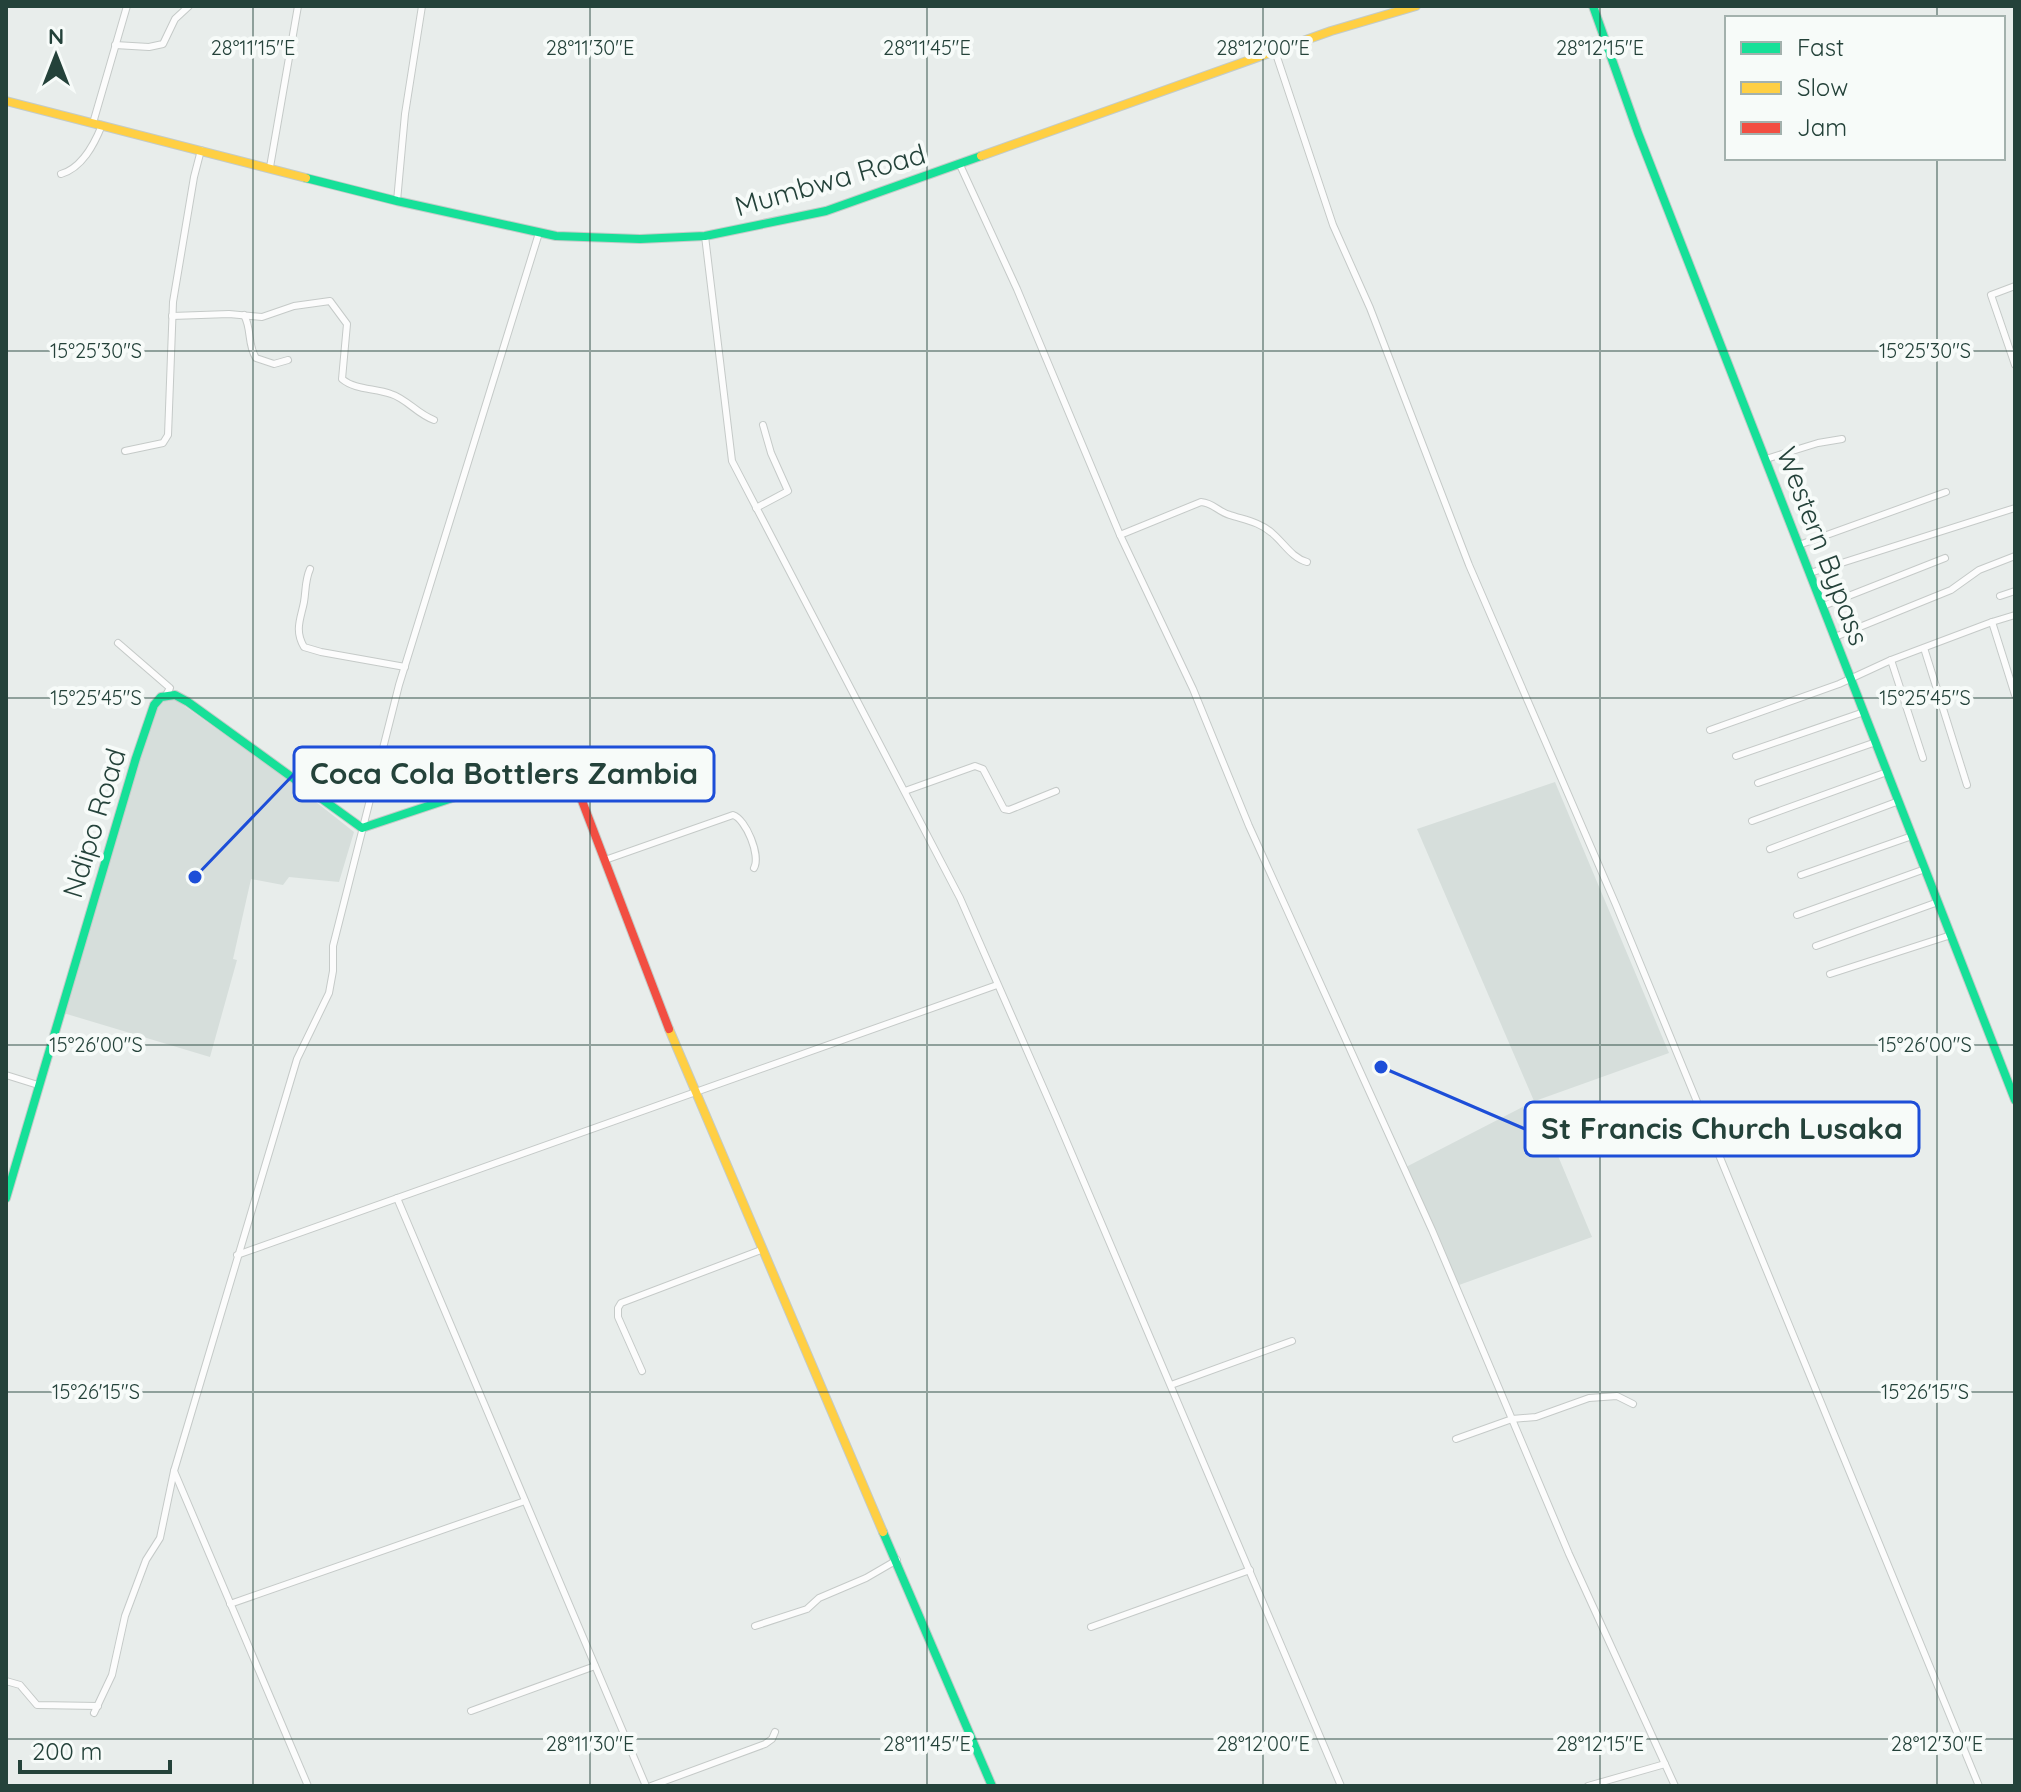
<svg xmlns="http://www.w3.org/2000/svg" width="2021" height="1792" font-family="Quicksand,sans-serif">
<rect width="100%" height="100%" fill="#e8edeb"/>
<g fill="#d6dedb">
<polygon points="170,696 287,779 354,832 339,882 289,877 283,885 251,879 233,959 237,960 210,1057 60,1012 158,701"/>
<polygon points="1555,782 1669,1053 1535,1101 1592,1237 1459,1285 1406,1167 1534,1101 1417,829"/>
</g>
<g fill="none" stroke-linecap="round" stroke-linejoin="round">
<g stroke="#c5cac8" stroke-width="8">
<g id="street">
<polyline points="115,45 149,47 163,44 175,19 189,6"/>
<polyline points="1275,51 1333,225 1370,308 1469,565 1616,905 1979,1786"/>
<polyline points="93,123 127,6"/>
<polyline points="960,165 1017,289 1120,535 1193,689 1249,826 1432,1230 1569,1554 1675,1786"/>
<polyline points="270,167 298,6"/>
<path d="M61,174c21,-6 33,-29 41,-49"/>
<polyline points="397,201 405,114 422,6"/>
<polyline points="705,236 732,461 960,898 1057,1119 1341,1786"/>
<polyline points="2015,286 1991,295 2015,365"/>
<path d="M244,315c8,14 3,29 12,43l18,6 14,-4"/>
<path d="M172,316l57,-2 33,3 32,-11 36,-5 17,23 -5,55c13,11 33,9 49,15 16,5 26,20 43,26"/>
<polyline points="125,451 163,443 168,435 173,302 194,177 201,150"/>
<polyline points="1766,459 1818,443 1842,439"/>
<polyline points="756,508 788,491 771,453 763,425"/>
<path d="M1120,535l81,-33c13,1 17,10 29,13 15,5 30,7 42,18 12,10 20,25 35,29"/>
<polyline points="1799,545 1946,492"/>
<path d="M310,569c-5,11 -4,21 -6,33 -3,16 -10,28 0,45l17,5 84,15"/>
<polyline points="1810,573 2015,508"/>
<polyline points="2000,596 2015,591"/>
<polyline points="1823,606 1945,558"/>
<polyline points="2015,615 1992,622 2015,695"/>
<polyline points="1835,637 1951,590 1979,570 2015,556"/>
<polyline points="118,643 170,688 166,695"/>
<polyline points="1924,648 1967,785"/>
<polyline points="1891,660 1923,758"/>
<polyline points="1710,730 1839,684 1891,660 1992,622"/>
<polyline points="1736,756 1864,712"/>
<polyline points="1758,783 1876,742"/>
<polyline points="905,791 975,766 983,769 1004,809 1009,810 1056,791"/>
<polyline points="1752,821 1887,772"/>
<polyline points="1770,849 1899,801"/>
<path d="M605,860l128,-45c13,4 28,41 21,53"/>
<polyline points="1801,875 1912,836"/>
<polyline points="1797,915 1925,869"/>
<polyline points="1816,946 1938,902"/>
<polyline points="1830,974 1951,935"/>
<polyline points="6,1075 38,1085"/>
<polyline points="397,1198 646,1786"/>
<polyline points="237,1255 997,985"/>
<polyline points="642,1371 618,1317 618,1308 621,1303 761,1250"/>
<polyline points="1171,1385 1292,1341"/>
<polyline points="1456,1439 1512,1419 1536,1417 1589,1398 1617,1396 1633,1404"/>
<polyline points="230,1604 525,1501"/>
<polyline points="755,1626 807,1609 819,1598 866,1578 897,1560"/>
<polyline points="1091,1627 1250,1570"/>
<polyline points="6,1681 20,1685 37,1705 98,1706"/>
<polyline points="471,1711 595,1666"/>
<polyline points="94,1713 112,1675 125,1616 146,1560 160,1538 174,1471"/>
<polyline points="308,1786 174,1471 297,1059 329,993 333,971 333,946 399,685 539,233"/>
<polyline points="651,1786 765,1744 772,1739 775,1732"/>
<polyline points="1588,1786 1665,1764"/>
</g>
</g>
<g stroke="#c3cbc8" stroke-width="10">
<g id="fast">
<polyline points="1593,6 1638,133 2015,1100"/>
<polyline points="306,178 397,201 556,236 640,239 705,236 826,211 981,156"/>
<polyline points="6,1198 136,758 154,705 161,697 175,695 188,702 362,828 530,772"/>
<polyline points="883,1532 992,1786"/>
</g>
</g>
<g stroke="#c3cbc8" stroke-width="10">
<g id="slow">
<polyline points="6,101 306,178"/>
<polyline points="981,156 1331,31 1416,6"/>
<polyline points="669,1029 883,1532"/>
</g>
</g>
<g stroke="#c3cbc8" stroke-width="10">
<polyline id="jam" points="530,772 560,762 568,764 669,1029"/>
</g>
<use href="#street" stroke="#fcfcfc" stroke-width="6"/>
<use href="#fast" stroke="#16e098" stroke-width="8"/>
<use href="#slow" stroke="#ffcf43" stroke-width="8"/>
<use href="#jam" stroke="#f24e42" stroke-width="8"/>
</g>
<path fill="none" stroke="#24423a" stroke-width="2" stroke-opacity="0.45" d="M253,6v1780M590,6v1780M927,6v1780M1263,6v1780M1600,6v1780M1937,6v12M1937,158v1628M6,351h2009M6,698h2009M6,1045h2009M6,1392h2009M6,1739h2009"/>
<g text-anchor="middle" stroke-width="8" stroke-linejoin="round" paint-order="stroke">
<g font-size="28" fill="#24423a" stroke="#f7fbf9">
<text transform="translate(830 180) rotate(-16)" y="10">Mumbwa Road</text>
<text transform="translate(1823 546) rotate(69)" y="10">Western Bypass</text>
<text transform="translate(94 823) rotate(-73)" y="10">Ndipo Road</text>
</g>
</g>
<g font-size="20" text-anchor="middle" fill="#24423a" stroke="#f7fbf9" stroke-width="8" stroke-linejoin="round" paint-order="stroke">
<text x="253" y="55">28°11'15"E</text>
<text x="590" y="55">28°11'30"E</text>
<text x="927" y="55">28°11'45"E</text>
<text x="1263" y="55">28°12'00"E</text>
<text x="1600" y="55">28°12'15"E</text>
<text x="96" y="358">15°25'30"S</text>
<text x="1925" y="358">15°25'30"S</text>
<text x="96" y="705">15°25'45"S</text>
<text x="1925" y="705">15°25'45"S</text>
<text x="96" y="1052">15°26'00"S</text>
<text x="1925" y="1052">15°26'00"S</text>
<text x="96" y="1399">15°26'15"S</text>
<text x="1925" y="1399">15°26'15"S</text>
<text x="590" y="1751">28°11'30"E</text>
<text x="927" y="1751">28°11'45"E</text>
<text x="1263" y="1751">28°12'00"E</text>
<text x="1600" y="1751">28°12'15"E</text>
<text x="1937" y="1751">28°12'30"E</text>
</g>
<path fill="none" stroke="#1d4ed8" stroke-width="3" d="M195 877L294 774M1381 1067L1525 1129"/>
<g fill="#1d4ed8" stroke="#f7fbf9" stroke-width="3">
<circle cx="195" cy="877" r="8"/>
<circle cx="1381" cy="1067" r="8"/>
</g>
<g fill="#f7fbf9" stroke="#1d4ed8" stroke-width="3">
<rect x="294" y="747" width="420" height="54" rx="8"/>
<rect x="1525" y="1102" width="394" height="54" rx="8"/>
</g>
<g font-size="30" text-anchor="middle" font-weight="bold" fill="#24423a">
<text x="504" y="784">Coca Cola Bottlers Zambia</text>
<text x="1722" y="1139">St Francis Church Lusaka</text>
</g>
<rect width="2021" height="1792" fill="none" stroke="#24423a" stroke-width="16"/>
<rect x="1725" y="16" width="280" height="144" fill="#f7fbf9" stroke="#a3b1ad" stroke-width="2"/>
<rect x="1741" y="42" width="40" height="12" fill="#16e098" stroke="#a3b1ad" stroke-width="2"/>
<text x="1797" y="56" font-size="24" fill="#24423a">Fast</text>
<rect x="1741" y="82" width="40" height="12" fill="#ffcf43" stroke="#a3b1ad" stroke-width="2"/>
<text x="1797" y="96" font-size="24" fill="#24423a">Slow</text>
<rect x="1741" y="122" width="40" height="12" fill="#f24e42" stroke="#a3b1ad" stroke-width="2"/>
<text x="1797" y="136" font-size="24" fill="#24423a">Jam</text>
<g transform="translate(56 56)" stroke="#f7fbf9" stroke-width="6" paint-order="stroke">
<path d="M0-6L14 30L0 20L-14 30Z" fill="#24423a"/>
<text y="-12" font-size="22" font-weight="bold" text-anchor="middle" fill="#24423a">N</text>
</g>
<path d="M20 1760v12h150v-12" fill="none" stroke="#24423a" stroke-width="4"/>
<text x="32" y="1760" font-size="24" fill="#24423a" stroke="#f7fbf9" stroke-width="6" paint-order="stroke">200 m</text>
</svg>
